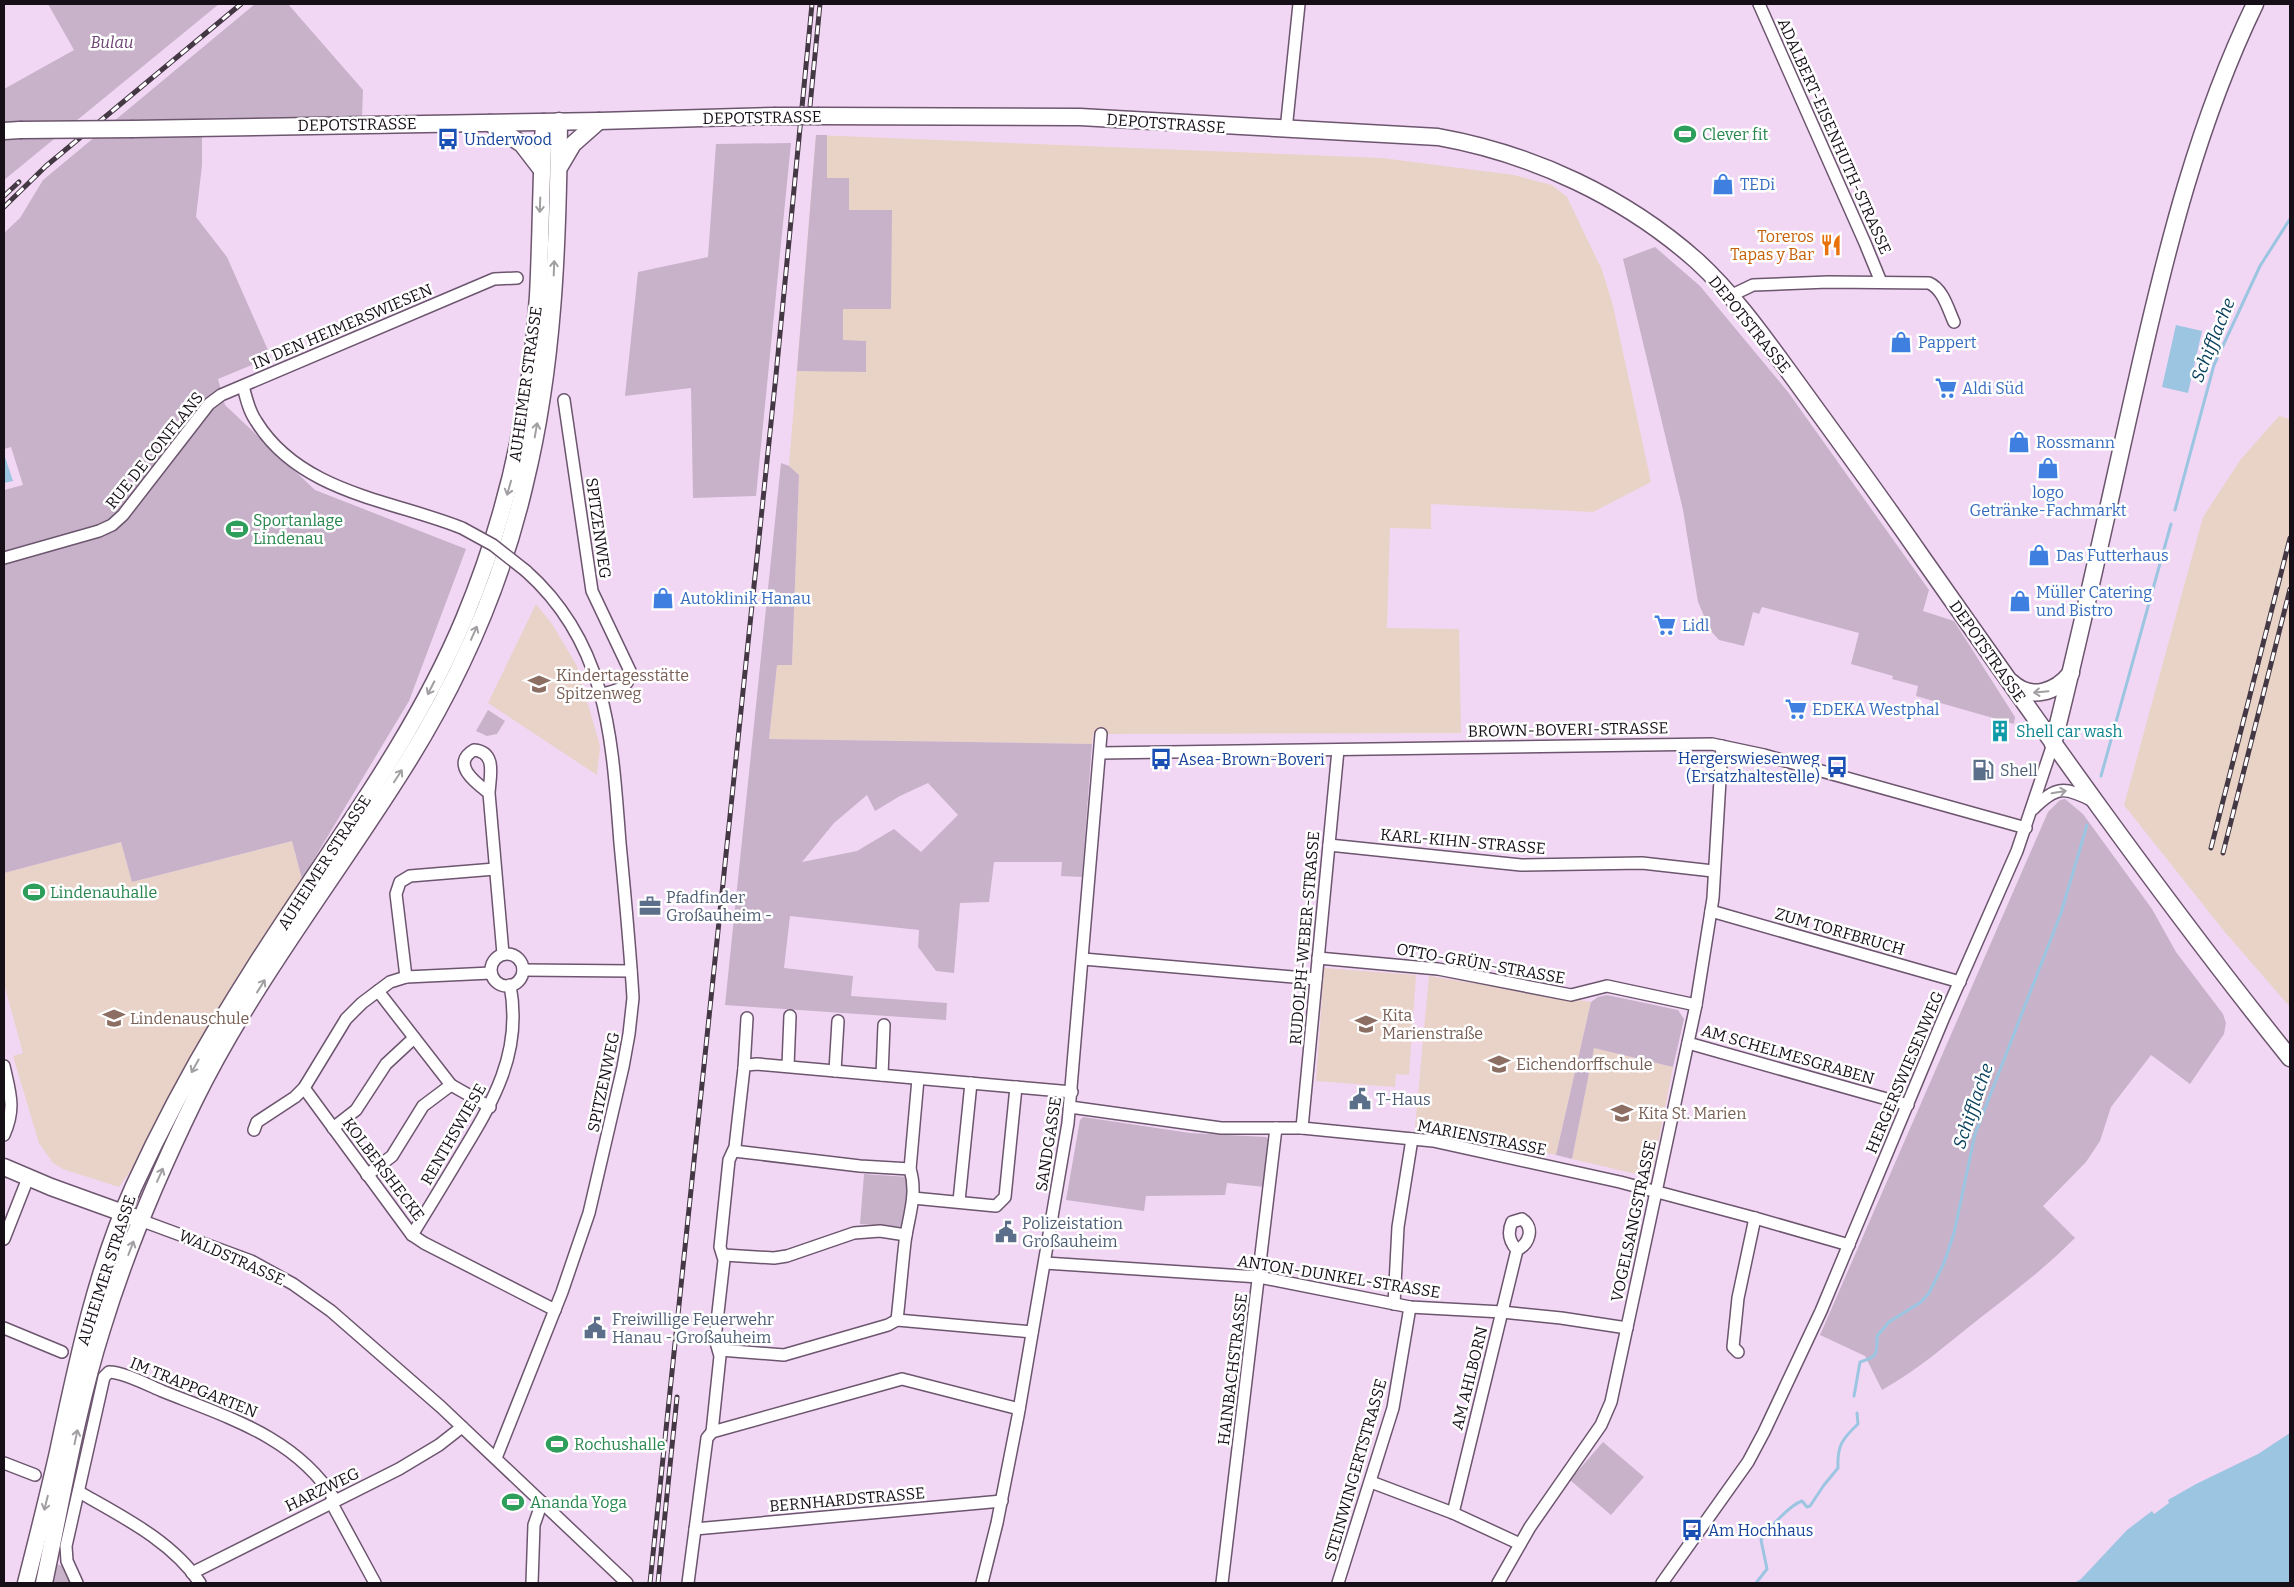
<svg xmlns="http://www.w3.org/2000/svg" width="2294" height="1587" font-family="Bitter,serif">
<rect width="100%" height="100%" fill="#f2d7f4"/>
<g fill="#e8d3c6">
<polygon points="816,135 1382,158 1514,175 1552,185 1567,197 1602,270 1613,306 1651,482 1593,512 1431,504 1431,529 1390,528 1387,628 1459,629 1461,733 1093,734 1092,744 769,739 777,664 792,665 799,475 789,466"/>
<polygon points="2279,416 2290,419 2290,1007 2224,931 2124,805 2203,517 2241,459"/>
</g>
<g fill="#e9d2c7">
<polygon points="536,604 552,624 577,666 600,746 597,775 488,703"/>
<polygon points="292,841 302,879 245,968 170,1097 134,1166 119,1187 63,1169 53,1163 39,1143 13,1056 23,1053 4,984 4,873 121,842 132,882"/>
<polygon points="1324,968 1416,975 1409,1075 1396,1074 1395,1087 1316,1081"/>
<polygon points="1429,976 1591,1002 1556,1155 1415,1127"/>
<polygon points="1594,1048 1673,1067 1652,1174 1649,1177 1572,1159"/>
</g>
<g fill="#c7b2c9" fill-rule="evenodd">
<polygon points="48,4 219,4 4,180 4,89 74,50"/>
<polygon points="255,4 288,4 363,90 362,117 202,119 202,165 196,217 227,257 271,357 218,379 225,405 315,490 466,549 409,701 302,879 292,841 132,882 121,842 4,873 4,490 23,485 11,447 4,449 4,233 20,218 43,180"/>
<polygon points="816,135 827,135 827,178 849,178 849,210 892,210 891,309 843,309 843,340 866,341 866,372 797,371"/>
<polygon points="791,143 756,496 693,498 691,388 625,396 638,272 708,257 716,144"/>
<polygon points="1655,247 1700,286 1788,392 1929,590 1923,611 1954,621 2015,717 2014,724 1916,696 1918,686 1892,679 1893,676 1851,664 1859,633 1762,607 1759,614 1753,612 1744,646 1719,640 1710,630 1698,602 1683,510 1623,259"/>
<path d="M781,463l8,3 10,9 -7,190h-15l-8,74 323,5 -10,133 -21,-1 1,-14h-68l-5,40 -29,1 -6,70 -18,-2 -18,-24 1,-17 -129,-14 -6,52 69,8 -2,20 96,7 -1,17 -221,-15zM928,783l30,32 -37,37 -27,-23 -37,22 -55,11 32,-39 33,-28 8,16 25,-15z"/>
<polygon points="488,710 505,721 497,734 487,736 476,731"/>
<path d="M2065,799l18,15 69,95 24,43 47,62 3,9 -2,11 -34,50 -39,-29 -40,52 -11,34 -14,21 -43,44 32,32c-31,31 -65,57 -100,84 -30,24 -59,49 -93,68l-17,-34 -45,-21 228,-523 12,-12z"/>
<polygon points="1607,995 1678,1010 1684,1019 1673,1067 1594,1048 1572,1159 1556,1155 1591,1002 1598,997"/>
<polygon points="1083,1117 1190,1133 1266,1137 1269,1140 1265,1187 1227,1183 1225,1195 1146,1196 1144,1211 1066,1200 1080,1120"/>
<polygon points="864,1174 908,1177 904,1227 860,1224"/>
<polygon points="1603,1442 1644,1477 1611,1515 1570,1480"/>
<polygon points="55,1564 63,1566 71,1583 51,1583"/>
</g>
<g fill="#9bc5e1">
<polygon points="2176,325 2202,331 2188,393 2162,387"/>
<polygon points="4,454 13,481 4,483"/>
<polygon points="2290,1433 2290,1583 2074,1583 2081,1579 2127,1530 2152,1511 2154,1514 2169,1503 2168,1500 2196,1484 2258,1454"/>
</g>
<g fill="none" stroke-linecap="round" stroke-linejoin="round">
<g stroke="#9bc5e1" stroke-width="3">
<polyline points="2175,510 2214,365 2260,266 2290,219"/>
<polyline points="2101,776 2171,524"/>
<path d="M1854,1396l6,-34c18,-5 17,-8 17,-26l12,-14 32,-20 8,-9 15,-30 10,-30 21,-99 86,-221 26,-88"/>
<path d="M1756,1583l11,-14 -6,-29c8,-12 29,-35 41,-39l5,6 3,-1 14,-21 14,-17c-1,-22 4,-29 20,-44l-1,-11"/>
</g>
<g stroke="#6c556e" stroke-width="14">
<g id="street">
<polyline points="1759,4 1865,243 1881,282"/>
<polyline points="1286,130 1299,4"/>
<path d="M1730,296l23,-11 75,-3 101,1c14,6 19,26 25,39"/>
<path d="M243,386c3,12 6,25 13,35 44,72 136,79 206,107"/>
<path d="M564,400l28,191 38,80c0,17 -14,20 -28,23"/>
<polyline points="4,558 99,531 112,525 123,515 209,404 221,395 494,279 517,278"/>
<polyline points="1100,753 1712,744 1764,755 2026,828"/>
<path d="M489,793c1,-17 8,-41 -15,-43 -24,14 2,33 15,43l14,161"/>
<path d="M2033,809c23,-23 31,-23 60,-8"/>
<polyline points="1329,845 1521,865 1642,863 1713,871"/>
<polyline points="1711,911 1960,982"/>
<circle cx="507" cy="970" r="16"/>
<polyline points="1318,958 1438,969 1571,995 1607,986 1696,1005"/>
<polyline points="1083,959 1316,979"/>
<polyline points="523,970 631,971"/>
<polyline points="406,977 396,894 400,882 410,876 495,869"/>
<polyline points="378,991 451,1085 490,1107"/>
<polyline points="1688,1043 1908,1105"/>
<path d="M4,1066c6,27 12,42 0,69"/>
<polyline points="788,1066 790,1016"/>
<polyline points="744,1068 747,1018"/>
<polyline points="835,1071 838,1021"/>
<polyline points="882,1075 884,1025"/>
<polyline points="304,1088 412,1235 424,1243 555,1310"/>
<polyline points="1070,1107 1221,1128 1302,1128 1433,1141 1620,1182 1755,1218 1849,1245"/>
<polyline points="333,1128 356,1110 386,1064 414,1038"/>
<polyline points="1302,1128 1338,750"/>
<polyline points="254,1130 257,1122 295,1097 304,1088 346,1019 362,1003 390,982 406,977 491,973"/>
<polyline points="734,1151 860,1166 910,1169"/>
<polyline points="367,1175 392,1156 423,1106 451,1085"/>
<polyline points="913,1198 996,1206 1005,1197 1016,1087"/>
<polyline points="959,1201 971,1083"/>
<polyline points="140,1220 251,1261 293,1284 331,1311 441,1407 627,1583"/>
<path d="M412,1235c16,-26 32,-52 48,-79 33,-54 63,-104 50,-171"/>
<polyline points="4,1239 28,1178"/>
<polyline points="724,1255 774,1258 787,1256 854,1233 880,1231 906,1235"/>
<polyline points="1045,1263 1259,1277 1410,1307 1502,1312 1561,1318 1627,1328"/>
<polyline points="1394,1304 1398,1227 1412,1139"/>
<path d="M897,1320c3,-26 5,-52 8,-78 3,-24 13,-48 5,-73l8,-90"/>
<polyline points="4,1328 62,1352"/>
<polyline points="720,1350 784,1355 888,1325 897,1320 1032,1332"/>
<polyline points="1738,1352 1733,1347 1738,1298 1755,1218"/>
<polyline points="712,1432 720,1356 715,1339 724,1260 720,1247 729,1160 735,1147 744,1068 747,1065 757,1064 1072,1092"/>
<path d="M496,1458l66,-166 27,-79 34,-146 6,-33 4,-36c-3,-51 -8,-103 -13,-155 -8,-102 -11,-198 -94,-272"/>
<polyline points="4,1463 35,1475"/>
<polyline points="1371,1482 1453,1513 1520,1544"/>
<path d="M79,1492c42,24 93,49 121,91"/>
<polyline points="331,1502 375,1583"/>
<path d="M1453,1513l64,-263c12,-6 18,-22 5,-31l-10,3c-5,11 -3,19 5,28"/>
<polyline points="695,1529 1002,1501"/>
<polyline points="192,1573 399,1469 439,1445 462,1427"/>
<path d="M77,1583l-10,-22 -1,-15 38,-169 5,-5c14,0 39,13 53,19 65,26 134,46 173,109"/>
<polyline points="532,1583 534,1525 542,1502"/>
<polyline points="688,1583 707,1438 712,1432 902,1379 1019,1409"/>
<polyline points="982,1583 997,1523 1018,1416 1068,1123 1101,734"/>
<polyline points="1222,1583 1276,1128"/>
<polyline points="1338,1583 1393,1408 1410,1307"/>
<polyline points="1498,1583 1530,1527 1601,1425 1611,1402 1696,1005 1713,898 1722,746"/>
<polyline points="1662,1583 1748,1462 1764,1432 1821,1311 1944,1017 2017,851 2053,744"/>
</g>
</g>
<g stroke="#6c556e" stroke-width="19">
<g id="secondary">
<path d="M819,116l261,1 358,20c95,17 187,60 259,124 38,35 68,78 98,119 42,58 84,115 124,173 120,171 240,342 371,505"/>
<polyline points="490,123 522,144 542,170"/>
<polyline points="133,129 599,121 774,116"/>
<polyline points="4,131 20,130"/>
<polyline points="560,166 573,144 599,121"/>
<path d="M2011,682c20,19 45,10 60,-9"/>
<path d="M2053,744c31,-122 57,-246 85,-369 29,-128 60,-253 117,-371"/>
<polyline points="4,1167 51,1187 134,1217"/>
<path d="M26,1583c11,-43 22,-87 32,-131 19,-89 38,-182 76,-266 34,-74 74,-146 118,-215 73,-116 159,-225 212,-352 43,-103 67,-212 74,-323 3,-58 3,-116 6,-174"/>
<path d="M44,1583c18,-84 32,-172 58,-254 24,-79 56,-154 92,-228 58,-118 141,-223 211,-335 54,-86 97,-183 120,-283 29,-118 33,-241 34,-362"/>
</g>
</g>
<use href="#street" stroke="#fff" stroke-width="11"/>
<use href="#secondary" stroke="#fff" stroke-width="16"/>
<g stroke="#443845" stroke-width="5">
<g id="rail">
<polyline points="810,106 820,4"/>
<polyline points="4,196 19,182"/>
<polyline points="4,207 46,166 241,4"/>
<polyline points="2211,848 2290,538"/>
<polyline points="2223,853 2290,589"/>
<polyline points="650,1583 776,375 812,4"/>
<polyline points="658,1583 677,1397"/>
</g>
</g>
<use href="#rail" stroke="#fff" stroke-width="3" stroke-dasharray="9" stroke-linecap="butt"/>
<g stroke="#6c556e" stroke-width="14" stroke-linecap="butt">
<polyline id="street-bridge" points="462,528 493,545 526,571"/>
</g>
<g stroke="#6c556e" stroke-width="19" stroke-linecap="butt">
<g id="secondary-bridge">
<polyline points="774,116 819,116"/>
<polyline points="20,130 133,129"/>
</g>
</g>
<use href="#street-bridge" stroke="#fff" stroke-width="11"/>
<use href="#secondary-bridge" stroke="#fff" stroke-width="16"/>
</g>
<defs><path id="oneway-shaft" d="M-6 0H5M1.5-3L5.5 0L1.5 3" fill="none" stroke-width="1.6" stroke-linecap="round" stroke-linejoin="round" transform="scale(1.25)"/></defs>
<g stroke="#a29fa3">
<use href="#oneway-shaft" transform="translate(540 205) rotate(92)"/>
<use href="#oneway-shaft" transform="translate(554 268) rotate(-88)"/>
<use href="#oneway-shaft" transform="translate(536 430) rotate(-80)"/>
<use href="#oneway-shaft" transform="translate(509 488) rotate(106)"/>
<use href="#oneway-shaft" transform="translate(474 633) rotate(-66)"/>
<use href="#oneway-shaft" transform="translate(431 688) rotate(117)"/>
<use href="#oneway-shaft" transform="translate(2041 692) rotate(175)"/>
<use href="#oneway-shaft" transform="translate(398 776) rotate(-57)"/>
<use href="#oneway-shaft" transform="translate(2059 792) rotate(-10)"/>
<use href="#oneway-shaft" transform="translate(261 986) rotate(-58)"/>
<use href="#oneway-shaft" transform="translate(195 1066) rotate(119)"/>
<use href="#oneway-shaft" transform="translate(160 1175) rotate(-66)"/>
<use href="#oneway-shaft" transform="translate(131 1248) rotate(-69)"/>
<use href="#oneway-shaft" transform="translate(76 1437) rotate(-78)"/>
<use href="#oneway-shaft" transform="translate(46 1503) rotate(104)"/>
</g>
<defs>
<g id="stadium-bare" transform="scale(1.725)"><path d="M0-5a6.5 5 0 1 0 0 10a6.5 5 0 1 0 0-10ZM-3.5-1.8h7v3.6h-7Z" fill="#2e9e5b" stroke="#fff" stroke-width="2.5" paint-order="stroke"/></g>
<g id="bus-bare" transform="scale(1.725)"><path d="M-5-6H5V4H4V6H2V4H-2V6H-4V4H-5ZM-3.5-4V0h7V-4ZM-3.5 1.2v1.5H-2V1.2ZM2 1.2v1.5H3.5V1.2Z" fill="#1a4fb4" stroke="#fff" stroke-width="2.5" paint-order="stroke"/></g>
<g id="shop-bare" transform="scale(1.725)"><path d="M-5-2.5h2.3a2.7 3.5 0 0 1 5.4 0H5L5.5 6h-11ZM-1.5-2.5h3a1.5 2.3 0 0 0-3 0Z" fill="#3f7fe0" stroke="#fff" stroke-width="2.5" paint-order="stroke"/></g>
<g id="restaurant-bare" transform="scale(1.725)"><path d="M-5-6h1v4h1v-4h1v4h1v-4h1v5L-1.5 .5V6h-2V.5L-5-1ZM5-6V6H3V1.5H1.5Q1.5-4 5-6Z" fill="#e8710a" stroke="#fff" stroke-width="2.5" paint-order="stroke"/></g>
<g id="supermarket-bare" transform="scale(1.725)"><path d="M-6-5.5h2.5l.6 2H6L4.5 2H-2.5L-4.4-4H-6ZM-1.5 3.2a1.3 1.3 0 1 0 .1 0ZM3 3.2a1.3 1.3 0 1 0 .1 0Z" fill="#3f7fe0" stroke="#fff" stroke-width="2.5" paint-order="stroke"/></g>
<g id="school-bare" transform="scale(1.725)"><path d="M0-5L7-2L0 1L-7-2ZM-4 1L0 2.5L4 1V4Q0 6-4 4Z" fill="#8d6e63" stroke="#fff" stroke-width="2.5" paint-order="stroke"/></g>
<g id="building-bare" transform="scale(1.725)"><path d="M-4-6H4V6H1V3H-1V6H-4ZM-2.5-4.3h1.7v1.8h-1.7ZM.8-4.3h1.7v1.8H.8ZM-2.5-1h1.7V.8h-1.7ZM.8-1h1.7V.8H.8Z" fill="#0f9aa8" stroke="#fff" stroke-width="2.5" paint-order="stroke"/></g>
<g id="fuel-bare" transform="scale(1.725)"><path d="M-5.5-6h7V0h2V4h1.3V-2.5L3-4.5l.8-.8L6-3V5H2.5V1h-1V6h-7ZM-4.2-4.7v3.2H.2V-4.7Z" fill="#5c6f8a" stroke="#fff" stroke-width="2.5" paint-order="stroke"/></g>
<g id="office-bare" transform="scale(1.725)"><path d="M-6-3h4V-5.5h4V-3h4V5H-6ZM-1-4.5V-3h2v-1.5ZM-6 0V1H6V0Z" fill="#5c6f8a" stroke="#fff" stroke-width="2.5" paint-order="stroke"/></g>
<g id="civic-bare" transform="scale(1.725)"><path d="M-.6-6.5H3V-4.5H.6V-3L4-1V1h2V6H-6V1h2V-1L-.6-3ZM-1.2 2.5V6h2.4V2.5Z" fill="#5c6f8a" stroke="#fff" stroke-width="2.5" paint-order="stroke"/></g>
</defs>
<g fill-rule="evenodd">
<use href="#stadium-bare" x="1685" y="134"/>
<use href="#bus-bare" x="448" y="139"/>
<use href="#shop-bare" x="1723" y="184"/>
<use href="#restaurant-bare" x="1831" y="245"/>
<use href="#shop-bare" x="1901" y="342"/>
<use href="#supermarket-bare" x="1946" y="388"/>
<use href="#shop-bare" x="2019" y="442"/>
<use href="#shop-bare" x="2048" y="468"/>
<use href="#stadium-bare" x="237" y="529"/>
<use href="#shop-bare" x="2039" y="555"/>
<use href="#shop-bare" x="663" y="598"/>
<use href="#shop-bare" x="2020" y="601"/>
<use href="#supermarket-bare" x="1665" y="625"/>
<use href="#school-bare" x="539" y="684"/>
<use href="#supermarket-bare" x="1796" y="709"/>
<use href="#building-bare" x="2000" y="731"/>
<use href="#bus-bare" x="1161" y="759"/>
<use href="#bus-bare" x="1837" y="767"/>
<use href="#fuel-bare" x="1983" y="770"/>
<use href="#stadium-bare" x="34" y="892"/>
<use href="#office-bare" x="650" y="906"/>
<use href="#school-bare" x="114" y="1018"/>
<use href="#school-bare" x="1366" y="1024"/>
<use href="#school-bare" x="1499" y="1064"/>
<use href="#civic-bare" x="1360" y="1099"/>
<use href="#school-bare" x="1622" y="1113"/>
<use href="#civic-bare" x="1006" y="1232"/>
<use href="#civic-bare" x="595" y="1328"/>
<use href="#stadium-bare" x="557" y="1444"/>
<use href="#stadium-bare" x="513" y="1502"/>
<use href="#bus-bare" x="1692" y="1530"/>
</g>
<g text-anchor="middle" stroke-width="5" stroke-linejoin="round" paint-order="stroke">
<g font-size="16" font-style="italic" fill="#6d4372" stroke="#fff">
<text x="112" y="48">Bulau</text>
</g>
<g font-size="16" fill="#170f18" stroke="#fff">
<text transform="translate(762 117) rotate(-1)" y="6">DEPOTSTRASSE</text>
<text transform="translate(1166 123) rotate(4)" y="6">DEPOTSTRASSE</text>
<text transform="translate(357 124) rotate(-1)" y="6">DEPOTSTRASSE</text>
<text transform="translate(1835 136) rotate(66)" y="6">ADALBERT-EISENHUTH-STRASSE</text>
<text transform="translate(1750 324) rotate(51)" y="6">DEPOTSTRASSE</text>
<text transform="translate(342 326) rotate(-23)" y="6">IN DEN HEIMERSWIESEN</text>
<text transform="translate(525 384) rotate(-82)" y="6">AUHEIMER STRASSE</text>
<text transform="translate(154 450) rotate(-51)" y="6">RUE DE CONFLANS</text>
<text transform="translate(599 528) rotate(82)" y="6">SPITZENWEG</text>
<text transform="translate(1988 651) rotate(55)" y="6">DEPOTSTRASSE</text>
<text transform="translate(1568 729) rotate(-1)" y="6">BROWN-BOVERI-STRASSE</text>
<text transform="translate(1463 841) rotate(5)" y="6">KARL-KIHN-STRASSE</text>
<text transform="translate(324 862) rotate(-57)" y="6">AUHEIMER STRASSE</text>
<text transform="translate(1840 931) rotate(16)" y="6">ZUM TORFBRUCH</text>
<text transform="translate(1304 938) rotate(-85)" y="6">RUDOLPH-WEBER-STRASSE</text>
<text transform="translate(1481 963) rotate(10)" y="6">OTTO-GRÜN-STRASSE</text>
<text transform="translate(1788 1054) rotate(16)" y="6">AM SCHELMESGRABEN</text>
<text transform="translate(1904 1072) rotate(-67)" y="6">HERGERSWIESENWEG</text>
<text transform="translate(603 1082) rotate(-78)" y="6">SPITZENWEG</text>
<text transform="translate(453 1134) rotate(-60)" y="6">RENTHSWIESE</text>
<text transform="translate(1482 1137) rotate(11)" y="6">MARIENSTRASSE</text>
<text transform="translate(1048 1144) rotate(-81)" y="6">SANDGASSE</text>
<text transform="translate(384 1169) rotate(53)" y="6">KOLBERSHECKE</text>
<text transform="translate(1633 1221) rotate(-78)" y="6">VOGELSANGSTRASSE</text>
<text transform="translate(232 1257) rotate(24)" y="6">WALDSTRASSE</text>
<text transform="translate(106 1270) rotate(-72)" y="6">AUHEIMER STRASSE</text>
<text transform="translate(1339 1276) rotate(9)" y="6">ANTON-DUNKEL-STRASSE</text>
<text transform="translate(1232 1369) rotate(-83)" y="6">HAINBACHSTRASSE</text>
<text transform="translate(1469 1378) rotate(-76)" y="6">AM AHLBORN</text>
<text transform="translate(194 1387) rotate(22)" y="6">IM TRAPPGARTEN</text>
<text transform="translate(1355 1470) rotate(-74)" y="6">STEINWINGERTSTRASSE</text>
<text transform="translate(322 1489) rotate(-26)" y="6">HARZWEG</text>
<text transform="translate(847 1499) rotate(-5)" y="6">BERNHARDSTRASSE</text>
</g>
<g font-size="16" fill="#27864d" stroke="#fff" text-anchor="start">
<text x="1702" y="140">Clever fit</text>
<text x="253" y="526">Sportanlage<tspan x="253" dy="18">Lindenau</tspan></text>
<text x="50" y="898">Lindenauhalle</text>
<text x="574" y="1450">Rochushalle</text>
<text x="530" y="1508">Ananda Yoga</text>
</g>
<g font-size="16" fill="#164399" stroke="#fff" text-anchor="start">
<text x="464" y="145">Underwood</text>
<text x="1820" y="764" text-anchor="end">Hergerswiesenweg<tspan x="1820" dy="18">(Ersatzhaltestelle)</tspan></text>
<text x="1178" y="765">Asea-Brown-Boveri</text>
<text x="1708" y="1536">Am Hochhaus</text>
</g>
<g font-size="16" fill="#366cbe" stroke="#fff" text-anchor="start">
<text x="1740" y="190">TEDi</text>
<text x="1918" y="348">Pappert</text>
<text x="1962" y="394">Aldi Süd</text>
<text x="2036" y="448">Rossmann</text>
<text x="2048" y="498" text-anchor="middle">logo<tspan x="2048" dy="18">Getränke-Fachmarkt</tspan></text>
<text x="2056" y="561">Das Futterhaus</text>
<text x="2036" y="598">Müller Catering<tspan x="2036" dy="18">und Bistro</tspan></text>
<text x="680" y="604">Autoklinik Hanau</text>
<text x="1682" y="631">Lidl</text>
<text x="1812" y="715">EDEKA Westphal</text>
</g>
<g font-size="16" fill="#c56008" stroke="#fff" text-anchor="end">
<text x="1814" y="242">Toreros<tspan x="1814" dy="18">Tapas y Bar</tspan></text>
</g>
<g font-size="16" fill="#785e54" stroke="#fff" text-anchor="start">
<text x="556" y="681">Kindertagesstätte<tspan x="556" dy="18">Spitzenweg</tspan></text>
<text x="1382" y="1021">Kita<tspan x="1382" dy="18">Marienstraße</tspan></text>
<text x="130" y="1024">Lindenauschule</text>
<text x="1516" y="1070">Eichendorffschule</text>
<text x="1638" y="1119">Kita St. Marien</text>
</g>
<g font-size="16" fill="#0d838f" stroke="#fff" text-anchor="start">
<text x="2016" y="737">Shell car wash</text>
</g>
<g font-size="16" fill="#4e5e75" stroke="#fff" text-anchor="start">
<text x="2000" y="776">Shell</text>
<text x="666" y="903">Pfadfinder<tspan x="666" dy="18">Großauheim -</tspan></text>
<text x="1376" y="1105">T-Haus</text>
<text x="1022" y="1229">Polizeistation<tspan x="1022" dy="18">Großauheim</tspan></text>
<text x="612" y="1325">Freiwillige Feuerwehr<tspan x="612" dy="18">Hanau - Großauheim</tspan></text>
</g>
<g font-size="18" font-style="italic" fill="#0b415d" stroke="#fff">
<text transform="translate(2213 340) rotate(-68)" y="6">Schifflache</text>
<text transform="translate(1973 1106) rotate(-71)" y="6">Schifflache</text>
</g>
</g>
<rect width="2294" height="1587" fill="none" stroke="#170f18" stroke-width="10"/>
</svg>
